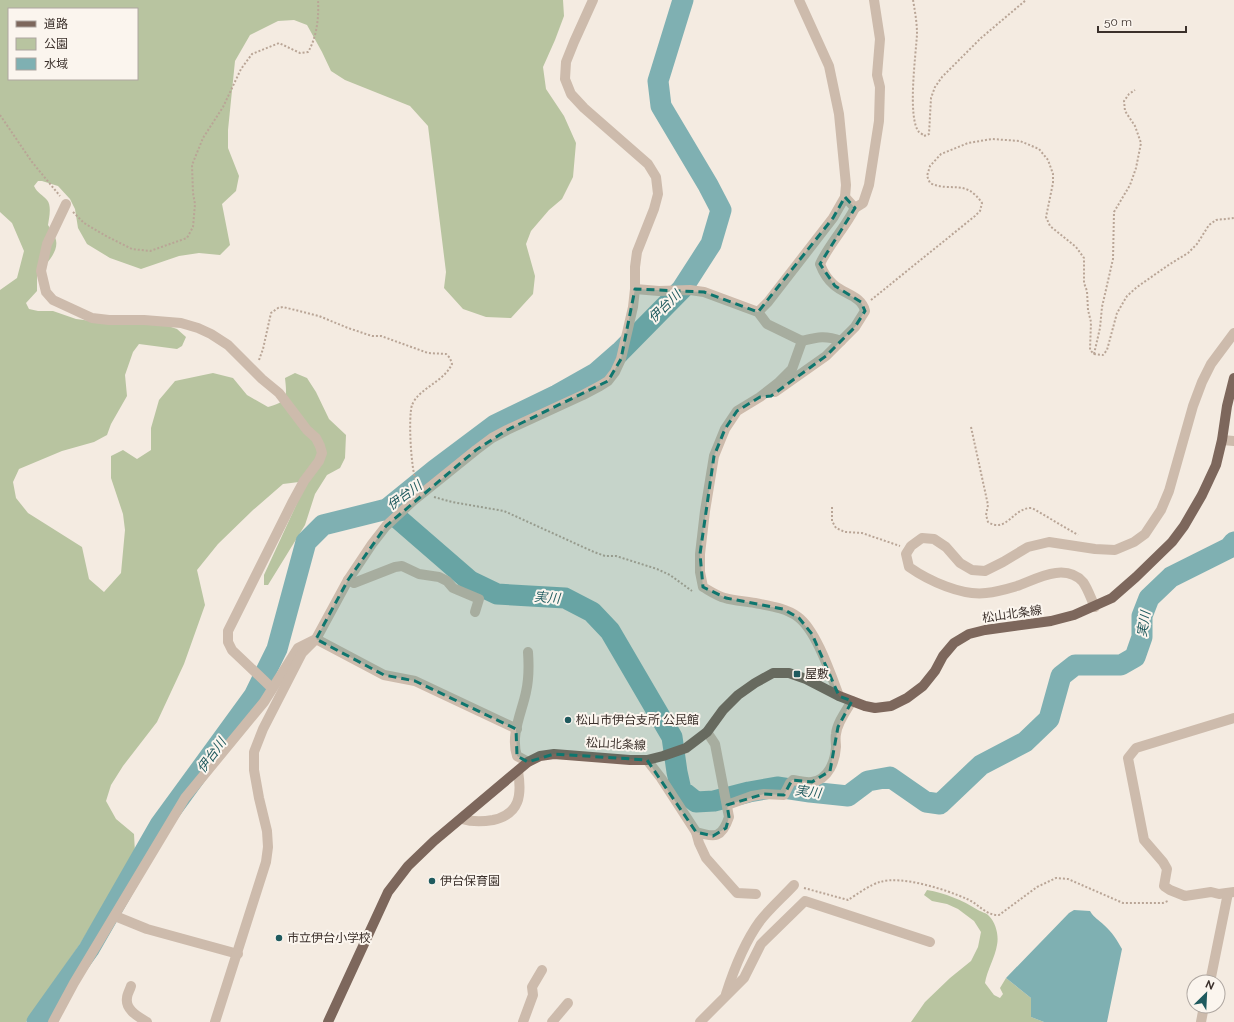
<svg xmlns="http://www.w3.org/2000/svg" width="1234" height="1022" font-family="Raleway,'Noto Sans JP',sans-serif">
<rect width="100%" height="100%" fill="#f4ebe1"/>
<g fill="#b8c4a0" fill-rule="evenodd">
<path d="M0,0h563l1,16 -9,24 -12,27 3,22 18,27 12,27 -3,34 -11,22 -13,11 -18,21 -5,13 9,32 -2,18 -22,24 -25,-1 -23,-8 -19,-21 2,-16 -18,-146 -18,-20 -65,-26 -14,-9 -9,-19 -15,-27 -13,-5 -16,1 -28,14 -15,26 -7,69v18l11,28 -3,15 -14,13 8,41 -10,10 -21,-2 -20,3 -38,13 -31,-11 -23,-14 -9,-16 -3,-19 -5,-10 -12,-13 -16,-5h-4l-4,5c4,8 8,8 13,14 5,6 2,18 1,25 2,4 6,8 7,12 6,13 -9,28 -18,36v18l-11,12 3,6 9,2h15l23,8 31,4 58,2 12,4 9,8 -4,9 -5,3 -38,-5 -6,8 -8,23 2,21 -16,28 -4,11 -13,7 -32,9 -43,18 -6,13 3,16 12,15 54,34 7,32 15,13 17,-19 4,-43 -2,-16 -12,-36v-22l12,-6 14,9 14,-9v-22l8,-28 16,-19 38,-8 20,5 14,17 21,12c20,-5 19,-10 17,-29l10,-5 12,5 9,14 13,27 17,16 -1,23 -5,10 -13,7 -12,19 -10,31 -37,60h-4v-10l40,-87 -5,-6 -16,2 -30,26 -35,34 -21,26 8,35 -21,59 -27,58 -34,44 -12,19 -5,16 10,18 18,15 1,19 -55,91 -54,78h-26v-732l17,-12 7,-27 -12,-28 -12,-11zM9,9h128v70h-128z"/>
<path d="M927,890c18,3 35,10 51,20 3,2 9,3 11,6 7,7 10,20 8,29 -2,13 -10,25 -12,38l9,12 6,3 3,-4 -3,-6 6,-10 25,20v19l13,5h-133l14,-20 25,-24 21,-17 7,-14 3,-15 -7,-11 -16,-12 -11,-5 -15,-3 -8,-6z"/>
</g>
<path fill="#7fb0b2" d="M1074,910l16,1c5,8 8,8 14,14 8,7 13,15 18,24l-15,73h-63l-13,-5v-19l-25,-20 63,-65z"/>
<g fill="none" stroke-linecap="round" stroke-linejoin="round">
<g stroke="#7fb0b2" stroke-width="21">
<polyline points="387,509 470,581 497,594 565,598 592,612 610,631 672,737 677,772 681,790 696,802 714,801 749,792 777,787 810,792 848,796 868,781 890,777 926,802 940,804 981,765 1025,742 1049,719 1061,676 1075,665 1121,665 1135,657 1142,637 1142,616 1149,598 1171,577 1229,548 1234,542"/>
<polyline points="37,1022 89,949 160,825 254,696 277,649 306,542 323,525 387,509 435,470 495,425 557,395 596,373 620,352 682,289 711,244 721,210 708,185 661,106 658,81 683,0"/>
</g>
<g stroke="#b9a596" stroke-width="2" stroke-dasharray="2 2" stroke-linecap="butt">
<path d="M913,0c2,11 4,23 4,34 -1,20 -10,84 2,98 1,1 5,3 5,4l5,-2 2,-36 4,-11 7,-10 39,-39 45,-38"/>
<polyline points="0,115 32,162 60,196"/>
<path d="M73,212l11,11 22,13 26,13 18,2 37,-13 6,-11 2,-23 -2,-11 -1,-28 11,-27 20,-31 18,-38 11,-15 27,-11 21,10 8,-1c9,-15 11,-35 10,-52"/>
<path d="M871,300l104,-84 5,-5 2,-8c-17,-25 -31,-10 -52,-20l-3,-7 3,-10 11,-12 27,-11 24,-4 28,2 19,8 9,11 5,14v9l-7,34 4,9 26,21 8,11v25l3,8 1,19 3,12 -1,28 4,4 9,1 4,-5 10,-37 10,-17 10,-9 33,-23 18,-11 9,-9 12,-19 7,-5 18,-2"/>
<polyline points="1094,354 1100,328 1102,307 1113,259 1114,212 1130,185 1136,168 1141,143 1135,126 1125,111 1124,101 1129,94 1135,90"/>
<path d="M259,360l4,-11 8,-36 7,-5 5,-1 36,9 29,12 24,8h9l47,17 18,1 4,4 2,6c-7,15 -24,21 -35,33 -2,2 -4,6 -5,8 -4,12 -1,68 5,79"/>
<path d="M971,427l17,78 -2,10 2,7c19,12 25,-15 44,-14l46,27"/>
<polyline points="434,497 452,502 504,511 594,552 605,556 616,556 657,569 670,575 692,591"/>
<polyline points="832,507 832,521 836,528 845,532 862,533 900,546"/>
<path d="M804,888l44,12c8,-5 23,-16 32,-18 22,-7 67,8 87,17 12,5 19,17 32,16l38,-28 19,-9 12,1 55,24h40l5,-2"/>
</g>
<g stroke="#cdbbac" stroke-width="10">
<polyline points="66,204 47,244 41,271 46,292 53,300 92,318 109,320 144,320 181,323 198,328 211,334 228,345 262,379 279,393 307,430 316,438 320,446 322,453 319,461 304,481 292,503 228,631 228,642 232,650 272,688"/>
<polyline points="855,208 863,203 869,185 879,121 880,87 877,75 880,39 874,0"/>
<path d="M635,289l24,2 31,-1 14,2 54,20 9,12 35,17 -10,28 -14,14 -18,14 -23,14 -12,18 -11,27 -9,55 -5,43v18l3,15c7,4 14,9 22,11 9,3 20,3 30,5 15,3 31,5 43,14 18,13 33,58 41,79"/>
<polyline points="758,312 768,302 833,218 845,197 846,185 839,114 829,66 799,0"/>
<path d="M802,341c16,-4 23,-6 39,0"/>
<path d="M775,392l51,-36 29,-29 10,-16c-3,-15 -21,-17 -31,-26 -7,-6 -11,-13 -14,-21 9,-20 25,-36 35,-56l-10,-11"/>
<polyline points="1222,440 1234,441"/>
<polyline points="348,580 354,583 395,567 402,566 419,574 439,577 447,581 453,588 479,599 475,612"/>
<path d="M1095,607c-4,-8 -7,-18 -12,-25 -18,-20 -47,-3 -66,4 -10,3 -21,6 -31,7 -24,3 -57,-12 -77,-26l-3,-13 5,-8 11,-8 12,1 12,8 14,16 12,7 13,1 18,-9 25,-15 21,-5 46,7 20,1 19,-8 11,-8 16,-24 8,-19 24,-85 9,-24 9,-18 23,-31"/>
<path d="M528,652c1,14 1,27 -2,40 -4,20 -16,43 -9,64l11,6"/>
<polyline points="1234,718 1136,748 1128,758 1144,840 1163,862 1167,869 1164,886 1170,890 1185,896 1211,892 1219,894 1234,892"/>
<path d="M647,760l14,18 35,54c19,6 26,6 33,-15l-14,-73 -8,-12"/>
<path d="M727,805l25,-9 12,-2 20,1 6,-12 3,-3c6,1 13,3 19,2 17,-3 23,-21 24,-35 0,-4 -1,-9 0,-13 1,-11 10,-23 16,-33"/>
<path d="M462,819c10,3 20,3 31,1 27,-6 29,-25 25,-49"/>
<polyline points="696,832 699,843 706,858 737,893 756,894"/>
<polyline points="115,916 147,929 238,954"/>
<polyline points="1210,982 1228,893"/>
<path d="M131,986c-1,4 -4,8 -4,12 -2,12 12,19 20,24"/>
<path d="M726,994c8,-25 18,-51 34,-73 10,-13 23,-24 34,-36"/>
<polyline points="53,1022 74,983 185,798 264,702 298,648 316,639 384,675 415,681 517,729"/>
<polyline points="215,1022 266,862 268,847 267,831 259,798 254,770 254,752 263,729 302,653 316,639 348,580 372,544 386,526 414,500 476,450 492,438 507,430 583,395 600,386 608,381 615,372 621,359 633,307 635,289 635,267 637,252 654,209 658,194 656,177 648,164 584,108 571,94 565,79 566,62 574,42 593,0"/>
<polyline points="523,1022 533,995 532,987 542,970"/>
<polyline points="552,1022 568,1003"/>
<polyline points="700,1022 744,978 761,944 805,901 930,942"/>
<polyline points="1201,1022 1204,1006"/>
</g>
<polyline stroke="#7d675c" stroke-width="10" points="328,1022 388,892 408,866 434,841 528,762 540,756 554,754 630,760 647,760 663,756 686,748 707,732 723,710 738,695 755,683 773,673 789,673 806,679 839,696 865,706 875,708 891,706 907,698 923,686 935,671 943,656 954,643 969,634 985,630 1051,621 1074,615 1112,598 1136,577 1172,542 1184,526 1202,495 1216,465 1222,440 1227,406 1234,378"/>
</g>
<path fill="#0f766e" fill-opacity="0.2" stroke="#0f766e" stroke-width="3" stroke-dasharray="8 5" stroke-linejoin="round" d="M845,197l10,11 -35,56 15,22 26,16 4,9 -10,16 -29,29 -55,40 -11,1 -23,14 -12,18 -11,27 -14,98 3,33 23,11 57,11 16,9 13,16 27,62 13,5 -14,26 -8,44 -18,11 -20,-2 -8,15 -20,-1 -37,11 2,12 -3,11 -13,8 -17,-4 -49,-72 -93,-6 -26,8 -11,-6 -1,-27 -101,-48 -31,-6 -68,-36 32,-59 38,-54 90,-76 31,-20 101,-49 13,-22 14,-70 69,3 54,20 75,-94z"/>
<g fill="#1f5a5e" stroke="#fbf5ee" stroke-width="1.5">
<rect x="793" y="670" width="8" height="8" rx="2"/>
<circle cx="568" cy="720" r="4"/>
<circle cx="432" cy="881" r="4"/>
<circle cx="279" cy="938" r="4"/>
</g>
<g text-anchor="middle" stroke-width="4" stroke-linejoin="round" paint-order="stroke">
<g font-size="12" fill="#3b302b" stroke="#fbf5ee">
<text transform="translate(1012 614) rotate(-8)" y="4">松山北条線</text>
<text transform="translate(616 744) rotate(3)" y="4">松山北条線</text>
</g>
<g font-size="12" fill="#3b302b" stroke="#fbf5ee" text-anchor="start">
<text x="805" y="678">屋敷</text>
<text x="576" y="724">松山市伊台支所 公民館</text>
<text x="440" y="885">伊台保育園</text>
<text x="287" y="942">市立伊台小学校</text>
</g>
<g font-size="13" font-style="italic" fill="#1f5a5e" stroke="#fbf5ee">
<text transform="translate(664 306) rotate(-45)" y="5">伊台川</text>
<text transform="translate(404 495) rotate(-36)" y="5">伊台川</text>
<text transform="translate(547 597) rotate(4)" y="5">実川</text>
<text transform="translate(1143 624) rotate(-81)" y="5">実川</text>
<text transform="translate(211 755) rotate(-54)" y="5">伊台川</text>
<text transform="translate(808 791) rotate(7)" y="5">実川</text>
</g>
</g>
<rect x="8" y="8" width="130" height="72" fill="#fbf5ee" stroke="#aea6a0"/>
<rect x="16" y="21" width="20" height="6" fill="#7d675c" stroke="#aea6a0"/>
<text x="44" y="28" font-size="12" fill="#3b302b">道路</text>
<rect x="16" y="38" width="20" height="12" fill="#b8c4a0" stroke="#aea6a0"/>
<text x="44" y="48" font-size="12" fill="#3b302b">公園</text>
<rect x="16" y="58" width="20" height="12" fill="#7fb0b2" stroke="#aea6a0"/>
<text x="44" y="68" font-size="12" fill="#3b302b">水域</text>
<g transform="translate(1206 994) rotate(24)"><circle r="19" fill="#fbf5ee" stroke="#aea6a0"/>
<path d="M0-3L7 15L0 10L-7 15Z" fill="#1f5a5e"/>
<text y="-6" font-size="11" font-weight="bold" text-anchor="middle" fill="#3b302b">N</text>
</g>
<path d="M1098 26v6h88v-6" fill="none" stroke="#3b302b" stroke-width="2"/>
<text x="1104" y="26" font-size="12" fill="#3b302b" stroke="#fbf5ee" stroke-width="3" paint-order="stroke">50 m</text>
</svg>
